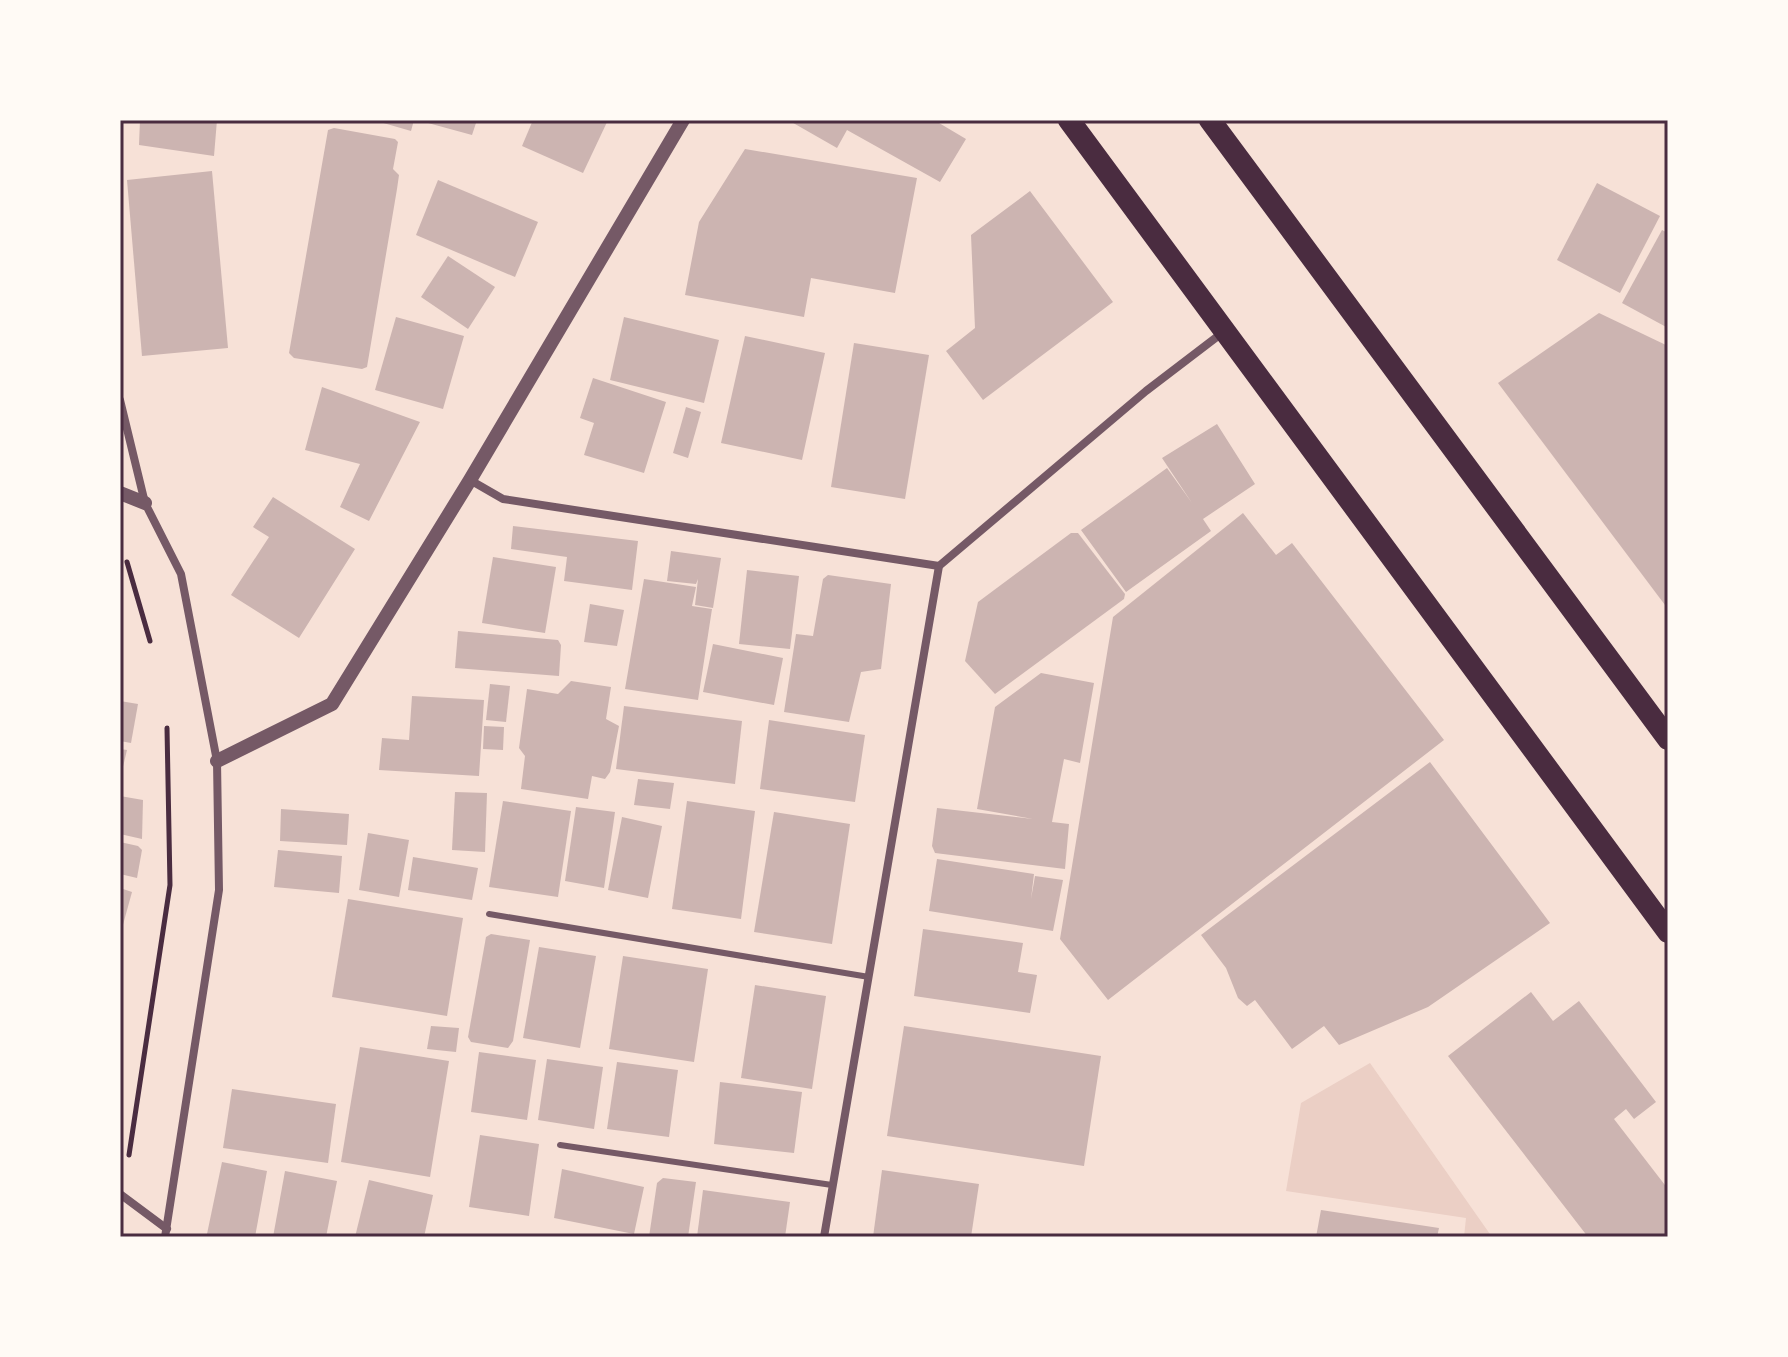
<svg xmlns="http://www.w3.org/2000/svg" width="1788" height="1357" font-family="'Times New Roman',serif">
<rect width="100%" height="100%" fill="#f7e1d7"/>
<polygon fill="#ebcfc5" points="1370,1063 1492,1237 1464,1237 1466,1218 1286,1191 1301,1103"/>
<g fill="#ccb4b1">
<polygon points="140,120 217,120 214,156 139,145"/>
<polygon points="373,120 414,120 411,131"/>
<polygon points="417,120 477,120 472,135"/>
<polygon points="533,120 608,120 583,173 522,146"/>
<polygon points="788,120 934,120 966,139 940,182 847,130 837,148"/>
<polygon points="334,128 395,139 398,142 393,169 399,175 397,189 367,367 362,369 294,358 289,353 328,130"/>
<polygon points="745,149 917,178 895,293 811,278 804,317 685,295 699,222"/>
<polygon points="212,171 228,348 142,356 127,180"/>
<polygon points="438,180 538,222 515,277 416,235"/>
<polygon points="1597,183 1660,216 1620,293 1557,260"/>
<polygon points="1030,191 1113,302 983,400 946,351 975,328 971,235"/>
<polygon points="1662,230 1668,233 1668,328 1622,303"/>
<polygon points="448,256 495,287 468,329 421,297"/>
<polygon points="1599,313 1668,346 1668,609 1498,383"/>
<polygon points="396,317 464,336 443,409 375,390"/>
<polygon points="624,317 719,340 704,403 610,380"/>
<polygon points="745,336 825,353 802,460 721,443"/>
<polygon points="854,343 929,355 905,499 831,487"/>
<polygon points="593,378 666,402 644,473 584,455 594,423 580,418"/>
<polygon points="322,387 420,422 369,521 340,507 360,464 305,450"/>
<polygon points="686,407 701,412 688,458 673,453"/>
<polygon points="1217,424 1255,484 1203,519 1211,531 1126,592 1081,530 1167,468 1192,503 1162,458"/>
<polygon points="273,497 355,549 299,638 231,595 269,537 253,527"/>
<polygon points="1243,513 1276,555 1292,543 1444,740 1108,1000 1060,939 1113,617"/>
<polygon points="513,526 638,541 632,590 564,581 567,557 511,549"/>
<polygon points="1071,533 1078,533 1125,594 1124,599 995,694 965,661 978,602"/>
<polygon points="671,551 721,558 713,608 695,605 698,579 696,584 667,581"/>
<polygon points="493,557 556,567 545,633 482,623"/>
<polygon points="747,570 799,576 790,649 739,644"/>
<polygon points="828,575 891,584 881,669 861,672 849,722 784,712 796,634 813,636 823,579"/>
<polygon points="644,579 696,587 692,606 712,609 698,700 625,689"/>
<polygon points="590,604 624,610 617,646 584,642"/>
<polygon points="458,631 558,640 561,645 559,676 455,668"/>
<polygon points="713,644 783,658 774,705 703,692"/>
<polygon points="1041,673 1094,683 1080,763 1064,759 1052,822 1069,824 1065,869 935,853 932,846 937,808 1033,819 977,809 995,707"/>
<polygon points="571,681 611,687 606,719 619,726 610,772 605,779 592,776 588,799 521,789 525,756 519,748 527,689 558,694"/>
<polygon points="490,684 510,686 506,722 486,720"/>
<polygon points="412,696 484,700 479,776 379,770 382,738 409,740"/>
<polygon points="120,701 138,704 131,743 120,741"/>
<polygon points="624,706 742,721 735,784 616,769"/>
<polygon points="769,720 865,735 855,802 760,789"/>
<polygon points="484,726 504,727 503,750 483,749"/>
<polygon points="120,749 127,750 121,775 120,775"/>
<polygon points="1430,762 1550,923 1428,1007 1339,1045 1324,1026 1292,1049 1255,1000 1247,1006 1238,998 1226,968 1201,935"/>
<polygon points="638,779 674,783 670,809 634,805"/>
<polygon points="455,792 487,793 485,852 452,850"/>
<polygon points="120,796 143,800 142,839 120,834"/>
<polygon points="503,801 571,811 558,897 489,887"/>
<polygon points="687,801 755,811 741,919 672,909"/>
<polygon points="576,807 615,812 604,888 565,881"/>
<polygon points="281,809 349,814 347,845 280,841"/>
<polygon points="774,812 850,824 832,944 754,932"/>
<polygon points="622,817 662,826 648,898 608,890"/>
<polygon points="368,833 409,840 399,897 359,890"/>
<polygon points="120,842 138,846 142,850 137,878 120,874"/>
<polygon points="278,850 342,856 339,893 274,887"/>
<polygon points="413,857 478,868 472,900 408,890"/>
<polygon points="937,859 1034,874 1031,899 1035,876 1063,880 1053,931 929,911"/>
<polygon points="120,888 132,892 121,932 120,932"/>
<polygon points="348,899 463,918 447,1016 332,997"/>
<polygon points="923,929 1023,943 1018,972 1037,975 1030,1013 914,996"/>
<polygon points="491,934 530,940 513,1041 508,1048 471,1042 468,1037 486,937"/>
<polygon points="539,947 596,956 580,1048 523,1038"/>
<polygon points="623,956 708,969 694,1062 609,1049"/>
<polygon points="755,985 826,996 812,1089 741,1078"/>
<polygon points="1531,992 1553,1021 1579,1001 1656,1102 1634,1119 1626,1109 1614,1119 1668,1189 1668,1237 1588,1237 1448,1056"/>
<polygon points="431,1026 459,1028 456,1052 427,1049"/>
<polygon points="904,1026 1101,1056 1084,1166 887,1136"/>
<polygon points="360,1047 449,1061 430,1177 341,1162"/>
<polygon points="479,1052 536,1060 527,1120 471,1112"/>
<polygon points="547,1059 603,1067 594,1129 538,1120"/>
<polygon points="617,1062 678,1070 669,1137 607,1129"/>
<polygon points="720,1082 802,1092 794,1153 714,1144"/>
<polygon points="232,1089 336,1104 328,1163 223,1148"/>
<polygon points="480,1135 539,1144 529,1216 469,1207"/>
<polygon points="222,1162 267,1171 255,1237 221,1237 207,1234"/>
<polygon points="562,1169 644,1187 634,1234 554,1218"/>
<polygon points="882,1170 979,1184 971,1237 873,1237"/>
<polygon points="285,1171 337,1181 326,1237 273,1237"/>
<polygon points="663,1178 696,1182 688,1237 649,1237 657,1183"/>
<polygon points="369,1180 433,1195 424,1237 355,1237"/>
<polygon points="703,1190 790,1202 785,1237 697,1237"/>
<polygon points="1321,1210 1439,1228 1437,1237 1316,1237"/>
</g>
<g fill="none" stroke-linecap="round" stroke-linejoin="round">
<g stroke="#4a2c40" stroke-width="5">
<polyline points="127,562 150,641"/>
<polyline points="129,1155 170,885 167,728"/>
</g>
<g stroke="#755966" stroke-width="6">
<polyline points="489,914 869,977"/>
<polyline points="560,1145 832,1185"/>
</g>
<g stroke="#755966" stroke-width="8">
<polyline points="120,400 145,503 181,574 217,761 219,890 165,1237"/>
<polyline points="470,480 503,499 939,566"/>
<polyline points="120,1194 167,1229"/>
<polyline points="824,1237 939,566 1146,391 1222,333"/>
</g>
<g stroke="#755966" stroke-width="14">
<polyline points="120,493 145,503"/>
<polyline points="217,761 332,704 470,480 683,120"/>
</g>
<g stroke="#4a2c40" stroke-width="22">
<polyline points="1069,120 1668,932"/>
<polyline points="1210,120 1668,739"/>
</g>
</g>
<rect width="1788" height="1357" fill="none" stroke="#fffaf5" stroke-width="244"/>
<rect x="122" y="122" width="1544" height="1113" fill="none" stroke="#4a2c40" stroke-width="3"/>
</svg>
